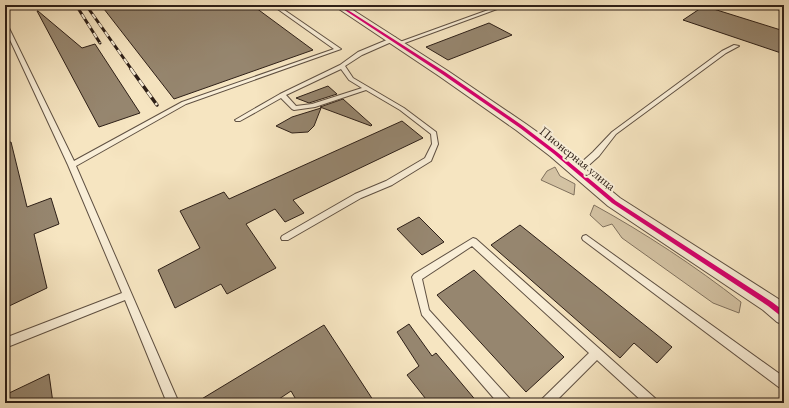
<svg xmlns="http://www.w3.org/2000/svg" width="789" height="408" font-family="'EB Garamond',serif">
<rect width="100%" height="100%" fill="#f6e5c1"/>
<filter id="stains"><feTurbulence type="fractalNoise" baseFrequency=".005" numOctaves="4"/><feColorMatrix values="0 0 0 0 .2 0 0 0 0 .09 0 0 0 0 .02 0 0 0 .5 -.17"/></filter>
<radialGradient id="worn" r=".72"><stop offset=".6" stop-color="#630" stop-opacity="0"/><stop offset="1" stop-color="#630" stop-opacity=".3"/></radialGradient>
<g fill="#d4c3a4" stroke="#80715e">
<polygon points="555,167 560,176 575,184 574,195 541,180 547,171"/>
<path d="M594,205c51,28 101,61 147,97l-2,11 -26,-10 -91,-65 -10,-14 -9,3 -13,-12z"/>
</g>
<g fill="#96866f" stroke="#2d1f17">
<polygon points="120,5 252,5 313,50 174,99 104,9"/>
<polygon points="704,6 784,31 784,54 683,20"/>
<polygon points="37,11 38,11 82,48 95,44 140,113 99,127"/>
<polygon points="489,23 512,35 448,60 426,47"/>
<polygon points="328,86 337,94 309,103 296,98"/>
<polygon points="343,99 372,125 371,126 320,107"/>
<polygon points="321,108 314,126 308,132 292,133 276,126 292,117"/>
<polygon points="402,121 423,138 293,200 304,213 285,222 275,209 246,224 276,268 227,294 221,284 175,308 158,270 200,248 180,211 224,192 229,199"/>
<polygon points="11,142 27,207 51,198 59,224 34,234 47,288 5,308 5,143"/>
<polygon points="419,217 444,242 422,255 397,229"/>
<polygon points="520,225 672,347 657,363 634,343 620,358 491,245"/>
<polygon points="474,270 564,357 526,392 437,295"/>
<polygon points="409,324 432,356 436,353 478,403 429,403 407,375 419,366 397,332"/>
<polygon points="324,325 375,403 298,403 291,391 273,403 195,403"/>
<polygon points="49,374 53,403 5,403 5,395"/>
</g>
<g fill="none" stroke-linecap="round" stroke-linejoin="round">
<g stroke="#5f5042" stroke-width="2">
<g id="lane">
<polygon points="272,5 277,5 341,49 186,104 76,166 179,403 167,403 125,300 5,348 5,338 122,293 68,165 5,29 5,23 7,24 74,161 182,102 334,49"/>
<polygon points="431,5 436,5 436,6 434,7"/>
<polygon points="502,5 508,5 402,44 397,43"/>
<path d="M394,37l2,1v2l-34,15 -17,11 8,12 51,30 32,24 2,12 -7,17 -39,24 -31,13 -73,42h-6l-1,-2 1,-2 73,-42 31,-13 39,-23 7,-14 -1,-10 -31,-24 -34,-20 -51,17 -21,3 -2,-1 -11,-11 -41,23h-4l-1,-1 45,-26 60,-29 18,-13zM341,69l8,11 13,8 -50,16 -16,2 -10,-11z"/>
<polygon points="734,45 739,46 726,53 616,134 599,156 580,173 574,173 573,171 574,169 593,152 612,132 722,51"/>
<polygon points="586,235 784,377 784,390 780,388 583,240 582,238 583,236"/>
<polygon points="473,238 476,239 656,399 658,403 644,403 597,360 554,403 540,403 542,399 589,353 472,246 422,279 429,310 510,399 512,403 498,403 422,315 412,277 414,274"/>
</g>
</g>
<g stroke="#5f5042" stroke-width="2">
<g id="street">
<polygon points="333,5 345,5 448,71 526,124 561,149 620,198 777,298 784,303 784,325 777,322 763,310 608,206 550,156 516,130 439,76"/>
<polygon points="769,5 784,5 784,11 771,7"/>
</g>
</g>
<use href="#lane" fill="#f9eed7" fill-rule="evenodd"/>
<use href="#street" fill="#f9eed7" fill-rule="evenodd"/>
<g stroke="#2d1f17" stroke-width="3">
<g id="rail-far1">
<polyline points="76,5 100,43"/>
<polyline points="86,5 132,70"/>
</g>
</g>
<g stroke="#2d1f17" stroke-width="3.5">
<polyline id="rail" points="131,69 157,105"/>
</g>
<use href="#rail-far1" stroke="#f9eed7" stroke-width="2" stroke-dasharray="5.5" stroke-linecap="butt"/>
<use href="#rail" stroke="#f9eed7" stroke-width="2.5" stroke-dasharray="7" stroke-linecap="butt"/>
<g stroke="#f9eed7" stroke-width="3">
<polygon id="cycleway" points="337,5 340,5 445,72 523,126 557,152 616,201 772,302 784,311 784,318 782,317 768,306 612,203 554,154 520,128 442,74"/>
</g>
<use href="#cycleway" fill="#d6006c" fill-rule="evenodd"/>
</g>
<g text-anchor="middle" stroke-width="4" stroke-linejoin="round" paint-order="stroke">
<g font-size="13" fill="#2d1f17" stroke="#f9eed7">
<text transform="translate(578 158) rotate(39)" y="5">Пионерная улица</text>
</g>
</g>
<rect width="789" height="408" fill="none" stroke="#f6e5c1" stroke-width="20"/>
<rect x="6" y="6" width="777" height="396" fill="none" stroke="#2d1f17" stroke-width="2"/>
<rect x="10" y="10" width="769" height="388" fill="none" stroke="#2d1f17"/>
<rect width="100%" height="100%" filter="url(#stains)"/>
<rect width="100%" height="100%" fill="url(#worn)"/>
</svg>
